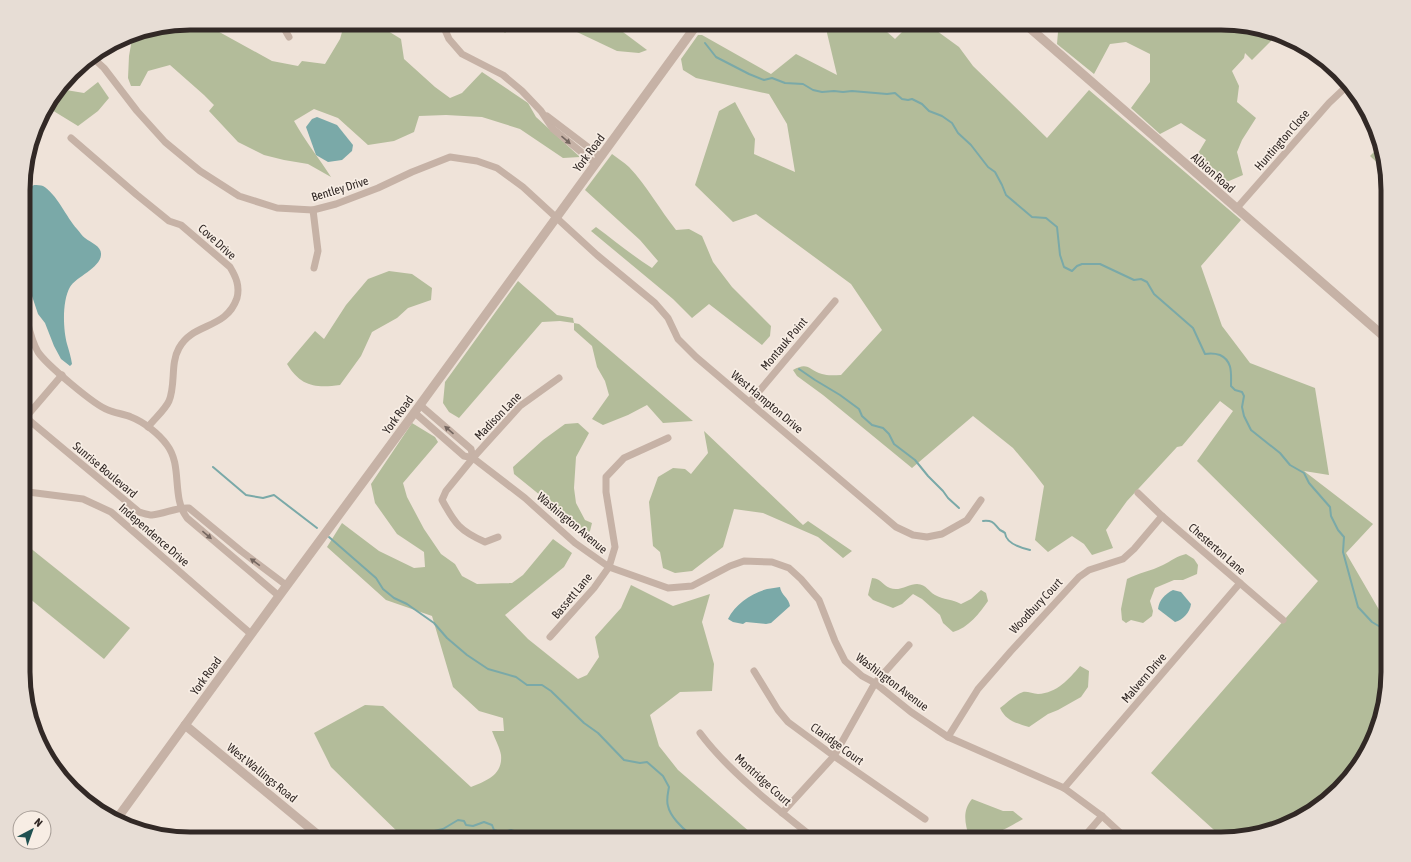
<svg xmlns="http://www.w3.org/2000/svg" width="1411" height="862" font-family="'Asap Condensed',sans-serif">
<rect width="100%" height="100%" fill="#efe3d9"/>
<g fill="#b3bc9a">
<path d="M190,23h13l69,38 26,5 4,-5 23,3 15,-25 4,-14 -1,-2h32l26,16 3,20 31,28 15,11 12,-5 20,-21 46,31 8,14 44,40 -17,1 -43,-29 -38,-12 -36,-2 -27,1 -5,16 -20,9 -26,4 -30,-27 -24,-9 -20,12c11,20 25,37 37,56l-23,-13 -24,-4 -20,-5 -26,-13 -29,-31 5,-6 -10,-10 -34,-30 -22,6 -8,15h-9l-3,-8 1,-22 3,-17 6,-6z"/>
<polygon points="496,23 514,23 505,33"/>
<polygon points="558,23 606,23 623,32 647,50 639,53 617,51"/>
<path d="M828,23h49l18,16 16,-16h15l33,24 14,19 74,72 42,-48 152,130 -40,46 21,60 28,37 65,25 14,87 -25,-4 69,53 -27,29 39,67 3,-2v64l-9,43 -19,39 -56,53 -73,22h-7l-73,-66 167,-192 -121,-120 36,-50 -13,-10 -38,45 -5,1 -50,54 -21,29 7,18 -21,7 -8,-11 -12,-8 -24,16 -13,-12 9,-54 -10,-13 -21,-25 -40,-32 -61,52 -89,-73 -26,-19 -4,-6c15,-9 16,0 29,4 6,2 13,1 19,1l41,-45 -31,-46 -95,-70 -23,8 -38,-37 24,-74 16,-9 20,37 -1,15 41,18 -8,-48 -18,-30 -73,-16 -13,-8 -2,-11 17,-24h4l69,39 25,-20 41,21 -10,-42z"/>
<polygon points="1063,23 1221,23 1264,29 1277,35 1252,60 1245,53 1244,58 1232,71 1239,86 1237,102 1256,118 1242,140 1237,152 1243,175 1222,184 1194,160 1206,140 1181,123 1160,134 1131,108 1150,82 1150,54 1126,42 1110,44 1094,74 1057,44 1058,32"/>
<polygon points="98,82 109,98 98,111 78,126 47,107 62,88 66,90 84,93"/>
<polygon points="1378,148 1384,169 1370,156"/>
<path d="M612,154c5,4 12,8 17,13 18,19 31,43 47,63l13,-1 13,7 11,26 19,25 39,39 -1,10 -8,9 -53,-41 -17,14 -19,-19 -82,-68 5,-4c19,14 37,29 56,41l6,-7 -18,-21 -55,-50z"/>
<path d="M389,271l23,3 20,14 -1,12 -23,8 -11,10 -25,14 -11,24 -21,29c-24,3 -39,2 -53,-21l28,-33 9,8 22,-34 22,-26z"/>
<polygon points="518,281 557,315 573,318 574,323 579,324 693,421 663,423 647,405 628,415 603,425 592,419 609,395 605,381 597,367 592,346 574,330 574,323 560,321 542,322 459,418 449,412 443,403 445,382"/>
<path d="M412,423l23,14 3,5 -35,41 4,14 17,32 17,25 14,10 7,12 15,8 35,-1 11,-8 30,-36 19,14 -8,14 -59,48 23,24 50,40 9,-4 12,-18 -4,-20 26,-29 10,-23 42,21 37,-12 -8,28 12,42 -2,27 -32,1 -30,23 9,31 19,24 80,69h-353l-74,-72 -17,-34 51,-28 18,1 88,81c15,-6 32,-12 30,-32 -1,-7 -6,-16 -9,-24h12l-1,-13 -24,-7 -26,-24 -21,-71 -46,-16 -59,-53 15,-24 37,28 35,17 11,-1 -1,-15 -27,-18 -22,-31 -4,-19z"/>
<polygon points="578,423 589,433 576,457 574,488 576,503 585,520 592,523 590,531 585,535 551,504 514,474 513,467 543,440 565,424"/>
<polygon points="704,431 803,525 808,521 852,551 843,558 818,537 763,513 734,509 723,547 692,571 675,573 663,568 660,552 653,546 649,502 658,477 673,468 685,469 691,474 708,453"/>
<polygon points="24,543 130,628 104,659 24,594"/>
<path d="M1186,554l8,5 4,6 -1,9 -14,6h-9l-19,8 -5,13 3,10 -1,5 -9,7 -12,-3 -5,3 -4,-3 -1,-11 6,-30c11,-6 24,-8 36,-14 8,-4 14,-9 23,-11z"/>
<path d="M872,578c10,1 10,7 18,10 9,4 19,-4 27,-4 10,1 11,7 18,11 8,5 18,4 26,9l10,-5 10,-9 5,3 2,8c-8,12 -20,27 -35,31l-10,-9 -3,-8 -18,-16 -9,-5 -11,10 -9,4 -20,-8 -5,-5z"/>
<path d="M1080,666l9,5 -1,16 -7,10 -23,13 -10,4 -19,13c-13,-4 -23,-6 -29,-19 7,-5 14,-13 23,-16 4,-1 10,2 15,2 19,-1 31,-15 42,-28z"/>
<path d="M972,799l31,12h10l10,8c-16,9 -33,20 -52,20l-2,-2c-4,-14 -7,-26 3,-38z"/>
</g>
<g fill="#7aa9a8">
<polygon points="317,117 337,125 353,145 352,151 342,160 328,162 316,155 306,127 312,119"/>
<path d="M34,185c3,0 7,0 9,1 13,7 24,32 34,43 3,3 5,7 8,9 6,5 17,8 16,17 -1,13 -25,22 -31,32 -8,14 -7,42 -3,57 2,7 4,13 5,20l-2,2 -9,-7 -7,-13 -9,-23 -7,-9 -14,-42v-80z"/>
<path d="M780,587c1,8 9,11 10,19l-19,17 -5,1 -20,-2 -3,2 -10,-2 -5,-3c7,-15 24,-26 39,-30 5,-1 9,-1 13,-2z"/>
<path d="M1173,590l8,2 10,12c-1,8 -8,16 -16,18l-17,-13c1,-9 7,-15 15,-19z"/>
</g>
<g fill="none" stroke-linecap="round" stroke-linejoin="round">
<g stroke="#7aa9a8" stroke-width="2">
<path d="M705,43l11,14 33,17 15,6 8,-2 13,5 18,1 10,6 9,2 12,-1 9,1 9,-1 35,3 8,-1 7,6 6,1 4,-1 10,5 7,7 13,5 10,7 6,10 13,12 17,22 7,5 7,13 4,10 26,22 14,1 11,9 3,28 4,12 8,4 5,-5 5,-2h18l34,16 7,-1 6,3 7,12 39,34 12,26c6,-1 9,-1 15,1 13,6 11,19 11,31l4,4 7,2 2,4 -2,11 2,9 7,14 29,23 10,12 14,8 5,10 21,24 1,9 7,14 6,7 -1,15 15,55 14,15 10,6 6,6"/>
<polyline points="799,369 815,380 840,395 859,409 862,416 872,425 883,428 889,434 894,444 915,460 928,476 943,491 948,498 959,508"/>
<polyline points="213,467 246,495 263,498 274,495 317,528"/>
<path d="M983,521c11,-1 11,3 17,9 2,1 4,2 5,3 1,10 16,15 25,17"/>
<path d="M329,537l47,41 7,11 11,9 13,6 27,19 13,15 20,17 21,14 28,8 11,8h15l9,6 33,32 14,10 26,27 16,3 7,-1 16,14 6,11c-1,6 -3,13 -1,19 2,10 14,22 22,28l10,-1 6,6"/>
<polyline points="391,839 399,836 415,833 421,834 443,829 458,820 464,821 466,825 473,826 484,822 492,825 494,830 497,831 504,832 511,830 535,839"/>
<polyline points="544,839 547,839"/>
</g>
<g stroke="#c6b2a6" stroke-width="7">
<polyline points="281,23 289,37"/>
<polyline points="442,23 449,39 462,54 503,75 522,91 541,111 553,129 596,164"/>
<polyline points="92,57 104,68 137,111 165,142 200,171 239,196 277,208 313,210 336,204 378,188 412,172 450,157 477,161 497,168 523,187 597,255 655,303 668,318 678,339 696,357 896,527 913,535 927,537 942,534 967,520 981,500"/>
<polyline points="547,116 601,157"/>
<path d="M71,138l66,57 32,26 12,4 49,42c6,10 10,19 7,31 -11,32 -44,24 -58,50 -9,16 -3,36 -10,53 -4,9 -15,18 -21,26"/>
<polyline points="1236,209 1329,103 1347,86"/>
<polyline points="313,210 318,251 314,268"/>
<path d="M24,308c4,14 6,31 14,44 8,12 56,53 70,58 7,3 16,4 23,7 13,5 28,17 36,28 16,21 4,52 20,73l92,78"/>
<polyline points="750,402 835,301"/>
<polyline points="420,405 471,449 473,458"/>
<polyline points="415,413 464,456 473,458 525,498 575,543 609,567 668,588 692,586 730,566 744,561 772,562 789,568 801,579 819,600 835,641 845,661 862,676 875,683 911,712 948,737 1064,788 1102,816 1127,839"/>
<path d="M24,416l115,96c4,1 9,3 13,3 13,-1 24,-8 37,-7l52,43 45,34"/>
<polyline points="26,417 62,375"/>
<polyline points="24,488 28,492 83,499 111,512 251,634"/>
<polyline points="1138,493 1162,516 1283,620"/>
<path d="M498,537l-13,5c-25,-11 -30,-18 -43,-42l4,-9 27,-33 47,-52 39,-28"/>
<polyline points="550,637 594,588 609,567 615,547 606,492 606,477 624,458 668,438"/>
<polyline points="754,671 778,710 788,722 834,756 925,819"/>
<path d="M700,733c29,39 77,76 115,106"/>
<polyline points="948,737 978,689 1011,651 1079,577 1089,570 1123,559 1134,549 1162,516"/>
<polyline points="1064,788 1240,583"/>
<polyline points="782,813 834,756 875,683 909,645"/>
<polyline points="1082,839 1102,816"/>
</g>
<g stroke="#c6b2a6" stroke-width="9">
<polyline points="1024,23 1388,340"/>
<polyline points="185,725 323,839"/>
<polyline points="116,820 282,592 417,409 698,23"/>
</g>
</g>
<defs><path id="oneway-solid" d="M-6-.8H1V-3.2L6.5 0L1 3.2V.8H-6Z"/></defs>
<g fill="#756760">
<use href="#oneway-solid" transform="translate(566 140) rotate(41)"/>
<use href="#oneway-solid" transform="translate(449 430) rotate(-139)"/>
<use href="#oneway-solid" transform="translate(207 535) rotate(40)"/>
<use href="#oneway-solid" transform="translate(255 562) rotate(-144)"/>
</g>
<g text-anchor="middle" stroke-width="3.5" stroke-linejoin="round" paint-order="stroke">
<g font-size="12" fill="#322926" stroke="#f7ede4">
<text transform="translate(1282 140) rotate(-49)" y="4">Huntington Close</text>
<text transform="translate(589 153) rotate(-53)" y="4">York Road</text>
<text transform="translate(1213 173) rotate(41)" y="4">Albion Road</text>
<text transform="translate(340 189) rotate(-17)" y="4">Bentley Drive</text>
<text transform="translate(217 242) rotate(42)" y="4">Cove Drive</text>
<text transform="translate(784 344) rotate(-50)" y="4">Montauk Point</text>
<text transform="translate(767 402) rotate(40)" y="4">West Hampton Drive</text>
<text transform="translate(398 415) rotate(-54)" y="4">York Road</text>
<text transform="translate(498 416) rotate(-46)" y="4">Madison Lane</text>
<text transform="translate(105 470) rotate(40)" y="4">Sunrise Boulevard</text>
<text transform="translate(572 523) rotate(40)" y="4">Washington Avenue</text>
<text transform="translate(154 535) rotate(41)" y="4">Independence Drive</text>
<text transform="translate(1217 549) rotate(41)" y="4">Chesterton Lane</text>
<text transform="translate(572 596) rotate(-50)" y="4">Bassett Lane</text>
<text transform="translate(1036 606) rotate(-47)" y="4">Woodbury Court</text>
<text transform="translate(206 676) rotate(-54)" y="4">York Road</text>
<text transform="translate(1144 678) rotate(-49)" y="4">Malvern Drive</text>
<text transform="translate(892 682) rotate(37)" y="4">Washington Avenue</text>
<text transform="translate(837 744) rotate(36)" y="4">Claridge Court</text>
<text transform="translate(262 773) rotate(39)" y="4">West Wallings Road</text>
<text transform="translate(763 780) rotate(42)" y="4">Montridge Court</text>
</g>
</g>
<path d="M0 0H1411V862H0ZM190 30H1221A160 160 0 0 1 1381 190V672A160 160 0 0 1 1221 832H190A160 160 0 0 1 30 672V190A160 160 0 0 1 190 30Z" fill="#e7ddd5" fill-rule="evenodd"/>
<path fill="none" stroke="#322926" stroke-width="5" d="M190 30H1221A160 160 0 0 1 1381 190V672A160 160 0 0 1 1221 832H190A160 160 0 0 1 30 672V190A160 160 0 0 1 190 30Z"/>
<g transform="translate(32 830) rotate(41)"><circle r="19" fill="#f7ede4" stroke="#a89f98"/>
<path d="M0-3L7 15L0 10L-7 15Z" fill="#1f5050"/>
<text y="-6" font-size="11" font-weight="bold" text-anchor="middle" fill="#322926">N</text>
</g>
</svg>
